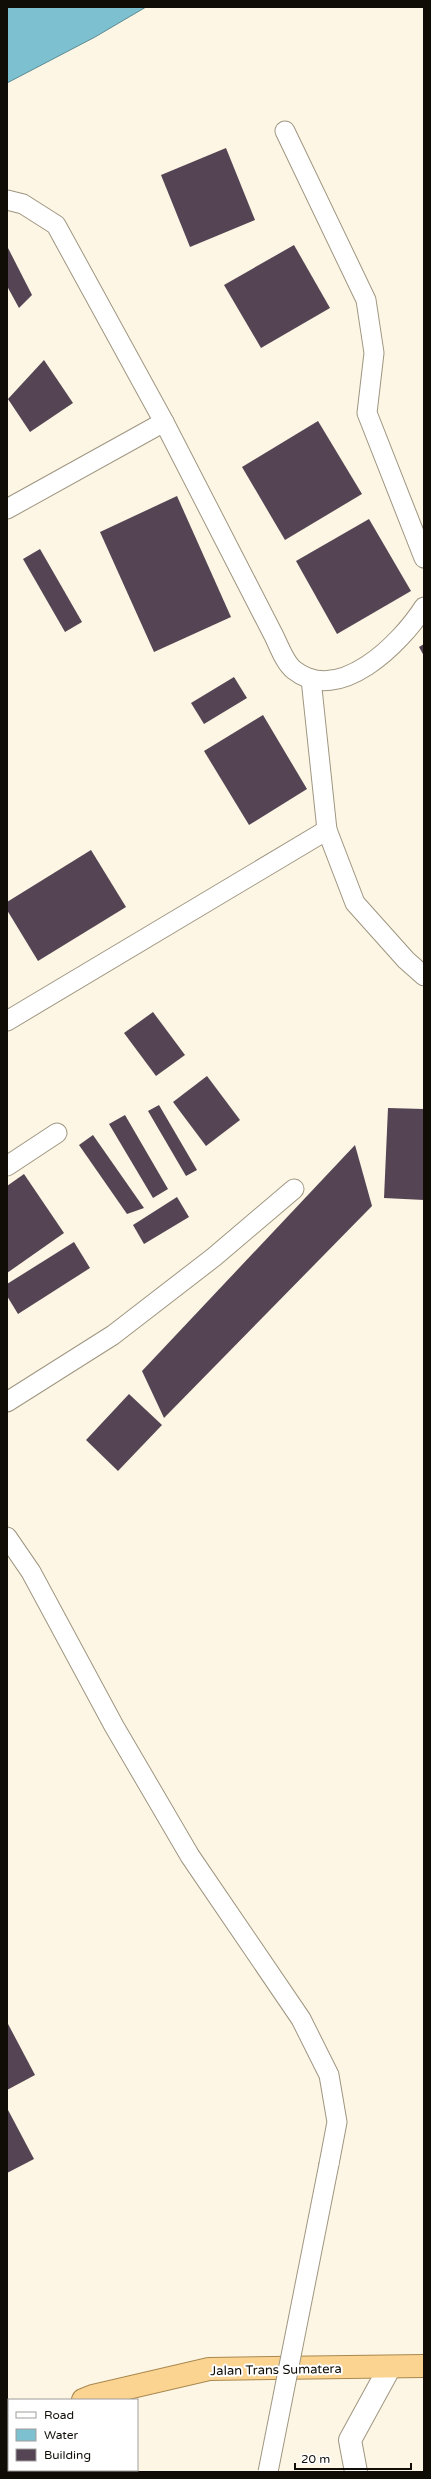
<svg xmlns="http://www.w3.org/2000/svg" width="431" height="2479" font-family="'Varela Round',sans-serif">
<rect width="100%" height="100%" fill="#fdf6e4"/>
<polygon fill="#7dc0d0" stroke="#5c8a93" points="7,7 146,7 95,37 7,83"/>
<g fill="#554554">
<polygon points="226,148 255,220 190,247 161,175"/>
<polygon points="294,245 330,308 261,348 224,285"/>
<polygon points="7,246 32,295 19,308 7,286"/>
<polygon points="44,360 73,403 30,432 8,399"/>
<polygon points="318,421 362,494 285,540 242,467"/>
<polygon points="177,496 231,617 154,652 100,532"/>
<polygon points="369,519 411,591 337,634 296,561"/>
<polygon points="40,549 82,622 65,632 23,559"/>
<polygon points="424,644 424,656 419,647"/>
<polygon points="234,677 247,698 204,724 191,703"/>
<polygon points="263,715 307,789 249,825 204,751"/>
<polygon points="91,850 126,907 38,961 7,910 7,902"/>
<polygon points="153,1012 185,1055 156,1076 124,1033"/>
<polygon points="207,1076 240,1120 206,1146 173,1102"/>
<polygon points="159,1105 197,1170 186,1176 148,1111"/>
<polygon points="388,1108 424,1109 424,1200 384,1198"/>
<polygon points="125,1115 168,1189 153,1198 109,1124"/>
<polygon points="93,1135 144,1208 127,1214 79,1145"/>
<polygon points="355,1145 372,1206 164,1418 142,1371"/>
<polygon points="24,1174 64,1233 7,1273 7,1186"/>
<polygon points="177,1197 189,1217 144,1244 133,1225"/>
<polygon points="74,1242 90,1268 18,1314 7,1296 7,1284"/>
<polygon points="129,1394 162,1425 118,1471 86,1440"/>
<polygon points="7,2022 35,2075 7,2090"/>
<polygon points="7,2108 34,2159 7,2173"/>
</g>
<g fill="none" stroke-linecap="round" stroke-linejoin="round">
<g stroke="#9f9681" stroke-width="21">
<g id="service">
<polyline points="285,131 366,300 374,353 367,413 424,558"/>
<path d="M7,200l16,4 33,21 108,197 110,214c5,10 11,27 20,34 45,36 107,-27 130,-63"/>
<polyline points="7,509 164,422"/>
<polyline points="311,679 327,830"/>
<polyline points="7,1021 327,830 355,903 406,960 424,976"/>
<polyline points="7,1166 57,1133"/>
<polyline points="7,1402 113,1335 214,1257 294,1189"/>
<polyline points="7,1537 31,1572 114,1726 190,1856 301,2019 329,2075 337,2122 329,2164"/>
</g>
</g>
<g stroke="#9f9681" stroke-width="24">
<polyline id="minor" points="356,2472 350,2440 390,2367"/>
</g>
<g stroke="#a9884f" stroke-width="24">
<g id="trunk">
<polyline points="83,2400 93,2396 209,2369 424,2366"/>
<polyline points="7,2434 9,2433"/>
</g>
</g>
<use href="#service" stroke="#fff" stroke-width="19"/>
<use href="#minor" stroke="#fff" stroke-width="22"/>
<use href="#trunk" stroke="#fcd492" stroke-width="22"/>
<g stroke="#9f9681" stroke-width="21" stroke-linecap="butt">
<polyline id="service-bridge" points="268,2472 329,2164"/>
</g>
<use href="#service-bridge" stroke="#fff" stroke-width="19"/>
</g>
<g text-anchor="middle" stroke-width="4" stroke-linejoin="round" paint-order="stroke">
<g font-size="13" fill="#100d06" stroke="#fff">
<text transform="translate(276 2369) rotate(-1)" y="5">Jalan Trans Sumatera</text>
</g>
</g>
<rect width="431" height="2479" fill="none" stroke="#100d06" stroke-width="16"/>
<rect x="8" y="2399" width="130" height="72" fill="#ffffff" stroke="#9f9e9b"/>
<rect x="16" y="2412" width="20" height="6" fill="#ffffff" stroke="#9f9e9b"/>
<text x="44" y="2419" font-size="12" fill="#100d06">Road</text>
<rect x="16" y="2429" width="20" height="12" fill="#7dc0d0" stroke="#9f9e9b"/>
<text x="44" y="2439" font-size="12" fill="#100d06">Water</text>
<rect x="16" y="2449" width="20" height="12" fill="#554554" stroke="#9f9e9b"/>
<text x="44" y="2459" font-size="12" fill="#100d06">Building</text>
<path d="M295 2463v6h116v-6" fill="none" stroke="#100d06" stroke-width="2"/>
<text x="301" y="2463" font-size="12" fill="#100d06" stroke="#ffffff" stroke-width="3" paint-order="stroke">20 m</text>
</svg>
